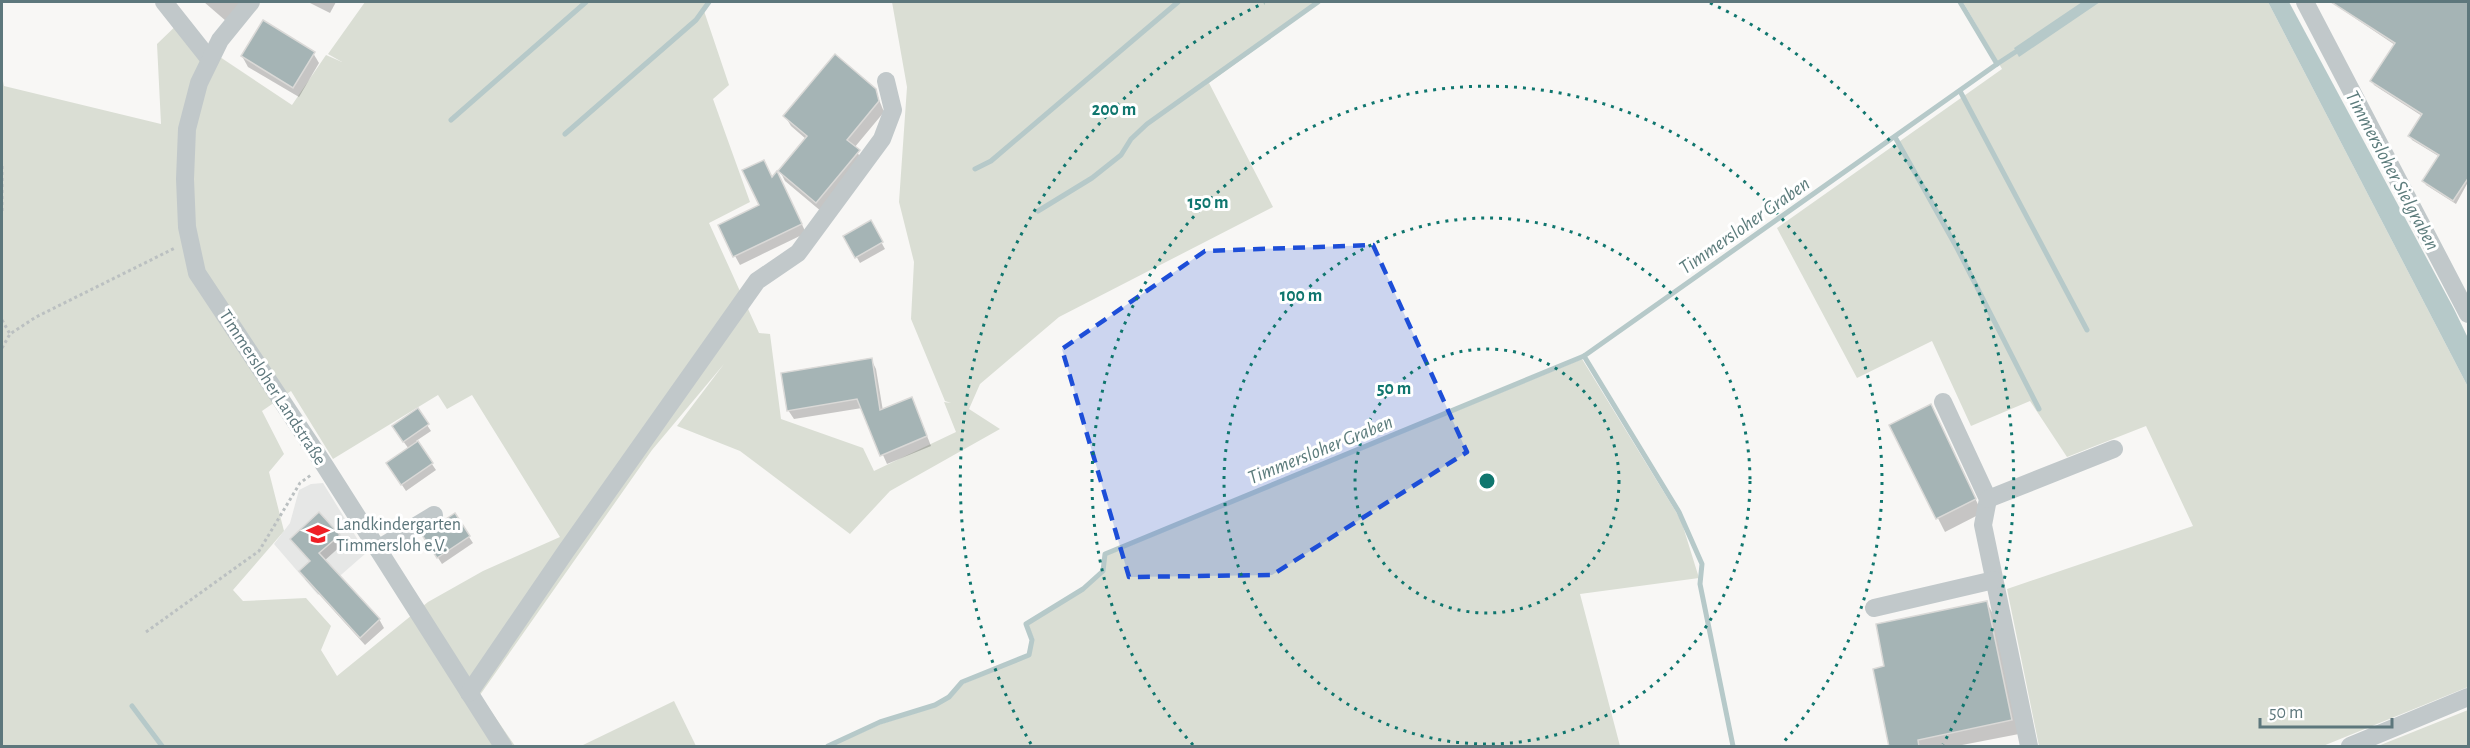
<svg xmlns="http://www.w3.org/2000/svg" width="2470" height="748" font-family="'Alegreya Sans',sans-serif">
<rect width="100%" height="100%" fill="#f8f7f5"/>
<polygon fill="#e6e7e6" points="323,483 366,553 318,595 274,544 290,523 299,490 311,484"/>
<g fill="#daded4" fill-rule="evenodd">
<path d="M365,2h344l-6,6 26,77 -16,14 37,103 -41,21 50,110 11,1 11,85 82,29 11,23 82,-39 -12,-30 7,1 -6,-2 -34,-82 3,-57 -15,-60 8,-115 -15,-85h428l-111,81 64,124 -214,110 -79,67 -11,25 31,20 -110,62 -40,43 -110,-83 -63,-25 47,-62 -72,86 -172,245 35,51h-513v-670l2,10 157,38 -4,-80 27,-26 24,31 84,56 34,-50 16,7 -14,-8zM291,391l42,68 105,-64 9,14 25,-14 88,142 -77,34 -55,31 -91,74 -16,-26 10,-24 -25,-28 -63,3 -10,-11 51,-59 -15,-59 15,-18 -22,-43z"/>
<polygon points="1963,2 2268,2 2468,387 2468,687 2323,746 2039,746 2007,589 2193,526 2146,426 2067,457 2030,401 1971,426 1932,341 1857,378 1777,228 2002,69"/>
<polygon points="1582,359 1681,520 1699,578 1580,594 1620,746 832,746 881,724 935,707 951,698 963,684 1030,655 1034,639 1028,624 1084,590 1104,572 1105,556"/>
<polygon points="674,701 696,746 581,746"/>
<polygon points="2468,710 2468,746 2378,746"/>
</g>
<g fill="#b6c9c9">
<polygon points="2082,2 2100,2 2019,57 2014,48"/>
<polygon points="2268,2 2289,2 2454,309 2468,338 2468,387"/>
</g>
<g fill="#0003">
<polygon points="204,2 244,2 226,21"/>
<polygon points="308,2 336,2 330,13"/>
<polygon points="2331,2 2468,2 2468,182 2456,204 2426,185 2424,181 2440,157 2412,140 2410,136 2422,116 2374,85 2372,81 2395,45"/>
<polygon points="313,53 319,63 299,97 248,67 242,56"/>
<polygon points="875,90 884,112 854,148 864,162 822,212 785,181 780,171 806,139 791,126 785,116"/>
<polygon points="773,179 782,182 806,233 740,265 735,256"/>
<polygon points="870,222 885,249 860,263 845,236"/>
<polygon points="871,359 876,369 883,411 916,408 931,446 887,464 862,408 794,419 788,410"/>
<polygon points="1938,419 1982,513 1945,532 1891,426"/>
<polygon points="427,425 431,431 416,441 436,470 406,491 392,470 409,449 397,433"/>
<polygon points="455,516 473,543 442,564 428,542"/>
<polygon points="338,536 343,544 324,561 379,619 384,628 365,645 306,580 301,572 311,563 292,539"/>
<polygon points="1987,603 1994,616 2019,734 1957,746 1890,746 1886,667"/>
</g>
<g fill="none" stroke-linecap="round" stroke-linejoin="round">
<g stroke="#b6c9c9" stroke-width="5">
<polyline points="1960,2 1997,64 2020,49"/>
<polyline points="1960,91 2087,330"/>
<polyline points="451,120 586,2"/>
<polyline points="565,134 696,20 709,2"/>
<polyline points="1895,137 1957,248 2039,409"/>
<polyline points="975,169 991,161 1178,2"/>
<polyline points="1038,211 1092,178 1121,155 1131,139 1147,124 1318,2"/>
<polyline points="1584,356 1679,512 1702,564 1700,584 1733,746"/>
<polyline points="132,706 162,746"/>
<polyline points="828,746 880,722 935,705 949,697 962,682 1029,655 1032,640 1026,624 1083,589 1103,571 1105,554 1584,356 1997,64"/>
</g>
</g>
<g fill="#a5b4b5" stroke="#dad9d7" stroke-width="1.5">
<polygon points="2331,2 2469,2 2469,177 2453,201 2422,181 2439,155 2408,136 2422,114 2370,81 2395,43"/>
<polygon points="263,20 315,52 293,88 241,56"/>
<polygon points="835,54 876,89 879,101 847,140 860,150 816,203 778,171 807,136 783,116"/>
<polygon points="764,160 772,177 777,171 802,224 733,257 718,225 759,205 742,170"/>
<polygon points="871,220 883,242 855,258 843,236"/>
<polygon points="872,358 880,410 912,397 927,436 880,456 857,399 787,411 781,373"/>
<polygon points="1931,404 1976,499 1936,519 1889,425"/>
<polygon points="418,408 429,424 403,442 392,426"/>
<polygon points="418,441 433,463 401,485 386,463"/>
<polygon points="319,512 340,535 319,553 380,619 360,638 299,571 310,561 290,539"/>
<polygon points="455,513 470,536 437,558 422,535"/>
<polygon points="1987,601 2012,720 1918,740 1919,747 1889,747 1873,669 1884,666 1876,624"/>
</g>
<g fill="none" stroke-linecap="round" stroke-linejoin="round">
<g stroke="#bbc0c1" stroke-width="3" stroke-dasharray="3 3" stroke-linecap="butt">
<polyline points="2,166 2,214"/>
<polyline points="2,320 10,334"/>
<polyline points="2,348 10,334 36,317 175,248"/>
<polyline points="146,632 259,551 300,483 311,475"/>
</g>
<g stroke="#c1c8ca" stroke-width="18">
<polyline points="164,2 210,60"/>
<polyline points="251,2 220,40 199,83 187,129 185,179 187,227 197,273 325,466 503,746"/>
<polyline points="2305,2 2468,314"/>
<polyline points="1943,402 1988,499 1983,525 2029,746"/>
<polyline points="1988,499 2114,449"/>
<polyline points="378,549 434,515"/>
<polyline points="1874,608 1994,580"/>
<polyline points="469,693 566,551 757,281 798,253 882,139 893,110 886,81"/>
<polyline points="2350,746 2468,697"/>
</g>
</g>
<path fill="#1d4ed8" fill-opacity="0.2" stroke="#1d4ed8" stroke-width="4.5" stroke-dasharray="12 8" stroke-linejoin="round" d="M1373,245l94,207 -195,123 -143,2 -67,-228 143,-98z"/>
<g fill="none" stroke="#0f766e" stroke-width="3" stroke-dasharray="3 6">
<circle cx="1487" cy="481" r="132"/>
<circle cx="1487" cy="481" r="263"/>
<path d="M1193 745A395 395 0 1 1 1781 745"/>
<path d="M1031 744A527 527 0 0 1 1264 3M1710 3A527 527 0 0 1 1943 744"/>
</g>
<defs>
<g id="school-bare" transform="scale(1.8)"><path d="M0-5L7-2L0 1L-7-2ZM-4 1L0 2.5L4 1V4Q0 6-4 4Z" fill="#ef1f25" stroke="#fff" stroke-width="2.5" paint-order="stroke"/></g>
</defs>
<g fill-rule="evenodd">
<use href="#school-bare" x="318" y="534"/>
</g>
<g text-anchor="middle" stroke-width="6" stroke-linejoin="round" paint-order="stroke">
<g font-size="18" fill="#5d777c" stroke="#fff">
<text transform="translate(273 387) rotate(57)" y="6">Timmersloher Landstraße</text>
</g>
<g font-size="18" fill="#5d777c" stroke="#fff" text-anchor="start">
<text x="336" y="530">Landkindergarten<tspan x="336" dy="21">Timmersloh e.V.</tspan></text>
</g>
<g font-size="20" font-style="italic" fill="#5c7c7c" stroke="#fff">
<text transform="translate(2393 170) rotate(62)" y="7">Timmersloher Sielgraben</text>
<text transform="translate(1744 225) rotate(-35)" y="7">Timmersloher Graben</text>
<text transform="translate(1320 449) rotate(-22)" y="7">Timmersloher Graben</text>
</g>
</g>
<circle cx="1487" cy="481" r="9" fill="#0f766e" stroke="#fff" stroke-width="3"/>
<g font-size="18" text-anchor="middle" font-weight="bold" fill="#0f766e" stroke="#fff" stroke-width="6" stroke-linejoin="round" paint-order="stroke">
<text x="1114" y="115">200 m</text>
<text x="1208" y="208">150 m</text>
<text x="1301" y="301">100 m</text>
<text x="1394" y="394">50 m</text>
</g>
<rect width="2470" height="748" fill="none" stroke="#5d777c" stroke-width="6"/>
<path d="M2260 718v9h132v-9" fill="none" stroke="#5d777c" stroke-width="3"/>
<text x="2269" y="718" font-size="18" fill="#5d777c" stroke="#ffffff" stroke-width="4.5" paint-order="stroke">50 m</text>
</svg>
